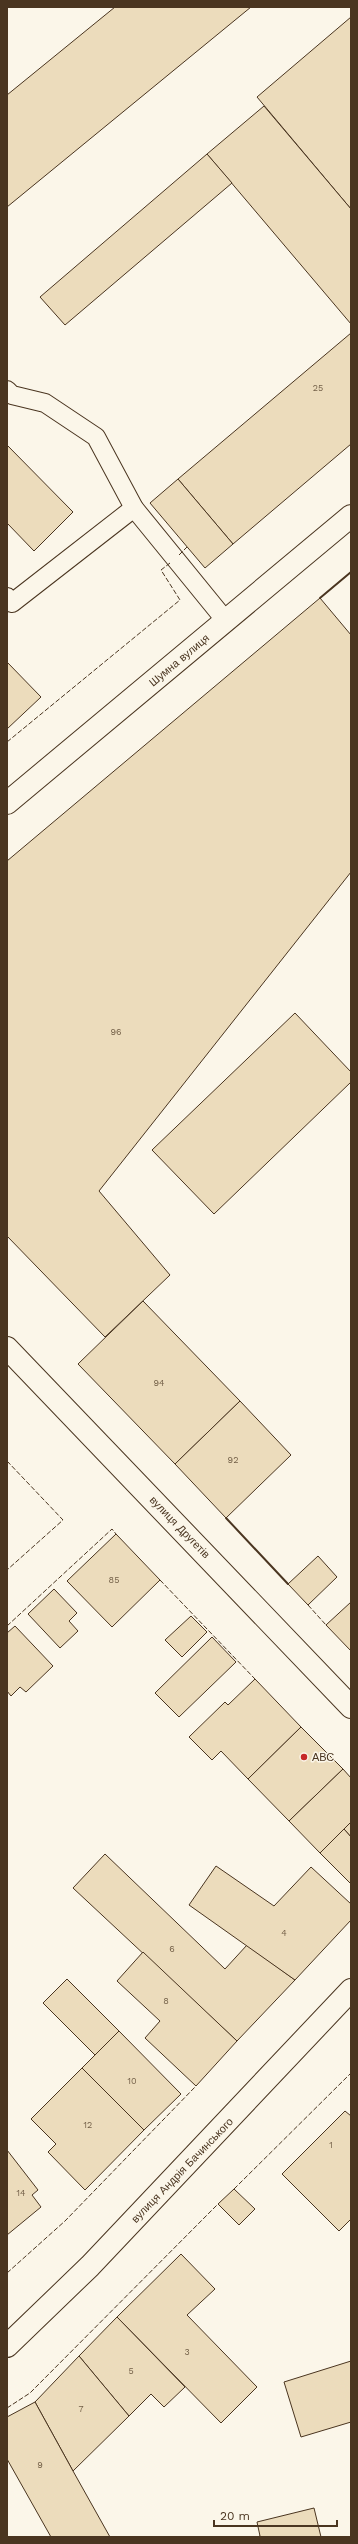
<svg xmlns="http://www.w3.org/2000/svg" width="358" height="2544" font-family="'Work Sans',sans-serif">
<rect width="100%" height="100%" fill="#fbf6e9"/>
<g fill="#ecdcbc" stroke="#4a3520">
<polygon points="115,7 251,7 7,207 7,95"/>
<polygon points="351,17 351,209 257,97"/>
<polygon points="264,106 351,209 351,324 207,154"/>
<polygon points="207,154 232,183 65,325 40,297"/>
<polygon points="351,333 351,444 233,544 178,479"/>
<polygon points="7,445 73,512 34,551 7,523"/>
<polygon points="178,479 233,544 205,568 150,503"/>
<polygon points="320,598 351,635 351,872 99,1191 170,1275 105,1337 7,1236 7,861"/>
<polygon points="7,662 41,697 7,729"/>
<polygon points="295,1013 351,1072 351,1082 214,1214 152,1150"/>
<polygon points="143,1301 240,1401 175,1464 78,1364"/>
<polygon points="240,1401 291,1455 226,1518 175,1464"/>
<polygon points="116,1534 160,1580 112,1627 67,1581"/>
<polygon points="318,1556 337,1577 308,1605 288,1584"/>
<polygon points="54,1589 77,1613 69,1621 78,1631 60,1648 28,1614"/>
<polygon points="351,1602 351,1651 326,1625"/>
<polygon points="191,1616 207,1632 182,1657 165,1640"/>
<polygon points="15,1626 53,1666 26,1692 20,1687 11,1696 7,1691 7,1633"/>
<polygon points="212,1637 236,1662 179,1717 155,1693"/>
<polygon points="255,1679 301,1727 248,1779 221,1751 212,1760 189,1737 225,1702 228,1705"/>
<polygon points="301,1727 343,1769 289,1821 248,1779"/>
<polygon points="343,1769 351,1778 351,1822 320,1853 289,1821"/>
<polygon points="351,1822 351,1837 344,1829"/>
<polygon points="344,1829 351,1837 351,1884 320,1853"/>
<polygon points="105,1854 225,1969 247,1945 295,1980 237,2041 73,1888"/>
<polygon points="216,1866 274,1906 311,1867 351,1904 351,1920 295,1980 189,1905"/>
<polygon points="143,1952 237,2041 196,2086 145,2038 160,2021 117,1981"/>
<polygon points="67,1979 119,2031 95,2055 43,2003"/>
<polygon points="119,2031 181,2094 144,2130 82,2068"/>
<polygon points="82,2068 144,2130 85,2190 48,2152 56,2144 31,2119"/>
<polygon points="345,2111 351,2116 351,2219 339,2231 282,2174"/>
<polygon points="7,2150 38,2190 32,2195 41,2207 7,2235"/>
<polygon points="234,2189 255,2209 239,2225 218,2204"/>
<polygon points="181,2254 215,2289 187,2315 257,2387 221,2423 117,2317"/>
<polygon points="117,2317 185,2387 164,2407 151,2394 129,2416 79,2356"/>
<polygon points="79,2356 129,2416 73,2471 35,2402"/>
<polygon points="351,2361 351,2422 301,2437 284,2382"/>
<polygon points="35,2402 73,2471 110,2537 51,2537 7,2459 7,2417"/>
<polygon points="314,2508 321,2537 257,2537 260,2536 257,2522"/>
</g>
<g fill="none" stroke-linecap="round" stroke-linejoin="round">
<g stroke="#4a3520" stroke-width="20">
<g id="lane">
<polyline points="7,390 12,395 45,403 96,437 134,508 226,621"/>
<polyline points="7,597 12,603 134,508"/>
</g>
</g>
<g stroke="#4a3520" stroke-width="24">
<polyline id="street" points="7,2346 90,2266 351,1990"/>
</g>
<g stroke="#4a3520" stroke-width="24">
<g id="secondary">
<polyline points="7,803 351,516"/>
<polyline points="7,1348 351,1707"/>
</g>
</g>
<use href="#lane" stroke="#fbf6e9" stroke-width="18"/>
<use href="#street" stroke="#fbf6e9" stroke-width="22"/>
<use href="#secondary" stroke="#fbf6e9" stroke-width="22"/>
<g stroke="#4a3520" stroke-width="1" stroke-dasharray="5 2" stroke-linecap="butt">
<polyline points="179,555 187,547"/>
<polyline points="7,742 180,600 161,570 170,563"/>
<polyline points="7,1461 63,1520 7,1570"/>
<polyline points="160,1580 255,1679"/>
<polyline points="308,1605 326,1625"/>
<polyline points="7,1626 112,1529 116,1534"/>
<polyline points="234,2189 351,2073"/>
<polyline points="7,2273 65,2221 196,2086"/>
<polyline points="7,2408 30,2393 218,2204"/>
</g>
<g stroke="#4a3520" stroke-width="2">
<polyline points="320,598 351,572"/>
<polyline points="226,1518 288,1584"/>
</g>
</g>
<circle fill="#c62828" stroke="#fbf6e9" stroke-width="1.5" cx="304" cy="1757" r="4"/>
<g text-anchor="middle" stroke-width="3" stroke-linejoin="round" paint-order="stroke">
<g font-size="9" fill="#725f47">
<text x="318" y="391">25</text>
<text x="116" y="1035">96</text>
<text x="159" y="1386">94</text>
<text x="233" y="1463">92</text>
<text x="114" y="1583">85</text>
<text x="284" y="1936">4</text>
<text x="172" y="1952">6</text>
<text x="166" y="2004">8</text>
<text x="132" y="2084">10</text>
<text x="88" y="2128">12</text>
<text x="331" y="2148">1</text>
<text x="21" y="2196">14</text>
<text x="187" y="2355">3</text>
<text x="131" y="2374">5</text>
<text x="81" y="2412">7</text>
<text x="40" y="2468">9</text>
</g>
<g font-size="11" fill="#4a3520" stroke="#fbf6e9">
<text transform="translate(179 660) rotate(-40)" y="4">Шумна вулиця</text>
<text transform="translate(180 1527) rotate(46)" y="4">вулиця Другетів</text>
<text transform="translate(182 2170) rotate(-46)" y="4">вулиця Андрія Бачинського</text>
</g>
<g font-size="11" fill="#4a3520" stroke="#fbf6e9" text-anchor="start">
<text x="312" y="1761">АВС</text>
</g>
</g>
<rect width="358" height="2544" fill="none" stroke="#4a3520" stroke-width="16"/>
<path d="M214 2520v6h123v-6" fill="none" stroke="#4a3520" stroke-width="2"/>
<text x="220" y="2520" font-size="12" fill="#4a3520" stroke="#fbf6e9" stroke-width="3" paint-order="stroke">20 m</text>
</svg>
